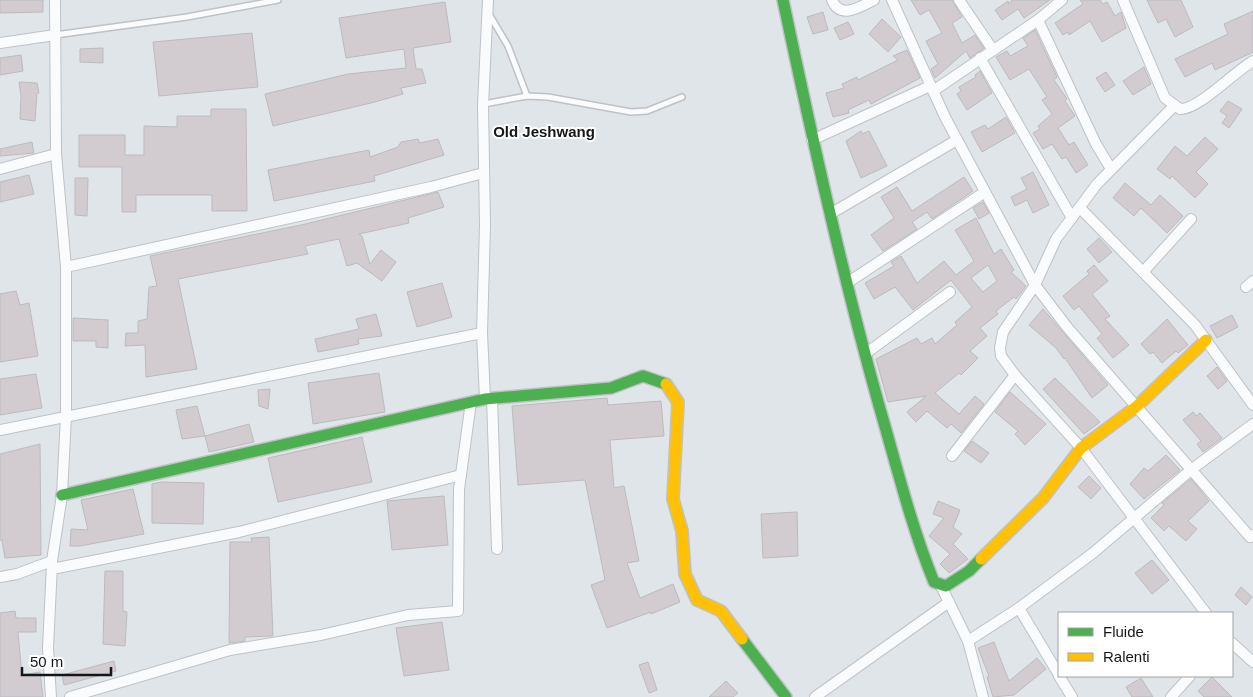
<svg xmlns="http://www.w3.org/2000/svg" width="1253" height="697" font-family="Arial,sans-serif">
<rect width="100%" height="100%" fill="#e0e5e9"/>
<g fill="#d2ccd1" stroke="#bbbbbe" fill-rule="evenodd">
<polygon points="0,0 43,0 43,12 0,13"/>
<polygon points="911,0 952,0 962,17 952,23 962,43 975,35 984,48 970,58 966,51 935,78 931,69 938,64 926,41 942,33 929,10 920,15"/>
<polygon points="1012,0 1050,0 1024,18 1018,9 1002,20 995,10 1008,1 1009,4"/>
<polygon points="1080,0 1100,0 1103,4 1107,2 1115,16 1121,12 1126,28 1102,42 1090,21 1069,35 1068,32 1063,35 1055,23 1083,4"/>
<polygon points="1147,0 1181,0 1193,27 1175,37 1166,19 1158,23"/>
<polygon points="445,2 451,42 413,48 416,69 422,69 426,83 401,88 403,94 371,103 273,126 265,94 348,74 406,68 404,49 346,58 339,18"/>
<polygon points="1253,11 1253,52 1215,70 1212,63 1185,77 1175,59 1228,34 1224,24"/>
<polygon points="823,12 828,30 813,34 807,17"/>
<polygon points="882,19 901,37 888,52 869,34"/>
<polygon points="848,22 854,34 840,40 834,28"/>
<polygon points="1035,30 1057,77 1054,80 1067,99 1065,101 1075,116 1058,128 1069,145 1074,142 1088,165 1076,173 1066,157 1062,159 1052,144 1043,149 1033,133 1040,129 1038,126 1052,114 1042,100 1047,97 1029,69 1010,80 996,57 1007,51 1010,56 1028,46 1023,38"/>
<polygon points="252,33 258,87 159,96 153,42"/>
<polygon points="103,48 103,63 80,62 80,49"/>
<polygon points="907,50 920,78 871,104 869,100 848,110 849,113 833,117 826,93 844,88 842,84 857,77 858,80 898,60 893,56"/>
<polygon points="21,55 23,71 0,75 0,58"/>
<polygon points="1144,67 1151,84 1133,95 1123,81"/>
<polygon points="980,71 992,93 967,110 957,94 961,91 959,87 976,77 975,75"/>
<polygon points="1106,72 1115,85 1105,92 1096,78"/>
<polygon points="19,82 37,83 39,93 37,93 35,121 20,119 21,96"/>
<polygon points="1228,101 1242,109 1229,128 1222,123 1227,116 1220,111"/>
<polygon points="211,109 246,109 247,211 212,211 212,195 136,195 136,212 122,212 122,167 79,167 79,135 125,135 125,155 144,155 144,126 177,127 177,116 211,116"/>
<polygon points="1006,117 1015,133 982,152 971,132 985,125 988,129"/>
<polygon points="861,131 862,134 869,131 887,166 861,178 846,141"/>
<polygon points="1205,137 1218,149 1196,172 1208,184 1195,198 1172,176 1170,179 1157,169 1175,146 1187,156"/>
<polygon points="418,139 420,143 438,139 444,155 374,176 375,181 274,201 268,170 369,150 370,157 398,147 401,142"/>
<polygon points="32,142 34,153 0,156 0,149"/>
<polygon points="1033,172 1049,205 1033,213 1027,200 1015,206 1011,197 1027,189 1021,178"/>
<polygon points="29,175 34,194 0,202 0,182"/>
<polygon points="964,177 973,191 932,219 927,212 912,222 917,229 883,251 871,235 894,218 881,197 897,187 912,211"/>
<polygon points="75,178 88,178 87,216 75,215"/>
<polygon points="1125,183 1151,205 1160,195 1183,216 1167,233 1141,208 1134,216 1113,198"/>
<polygon points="438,192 444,207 408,218 409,223 359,234 362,236 370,264 381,250 396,262 382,281 357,263 347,266 339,239 305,246 308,254 178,279 197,369 146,377 145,345 125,346 126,333 138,333 138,321 147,319 149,287 157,286 150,256 301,225"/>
<polygon points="983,202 989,213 979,219 973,208"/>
<path d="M976,218l18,36 7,-5 13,21 -3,2 15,14 -10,13 -2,-2 -18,14 2,3 -18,14 7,8 -17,15 8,7 -17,17 -2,-2 -24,20 24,21 16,-18 9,8 -23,29 -10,-9 -4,4 -20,-17 -11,11 -9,-10 19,-16 -38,6 -12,-43 41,-21 4,6 11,-6 3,6 22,-19 -2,-3 17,-15 -21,-27 -38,30 -18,-23 -21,12 -9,-16 29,-17 -3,-4 10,-6 16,27 27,-22 12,14 18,-14 -19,-31zM988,265l9,16 -14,11 -12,-14z"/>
<polygon points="1099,238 1112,252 1099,263 1087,249"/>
<polygon points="1094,265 1108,281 1092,294 1110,316 1105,319 1129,345 1113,358 1097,338 1102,334 1079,306 1074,310 1063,296 1089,274 1087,271"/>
<polygon points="442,283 452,317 417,327 407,292"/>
<polygon points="16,291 20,305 29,303 38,356 0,362 0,294"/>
<polygon points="1043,309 1108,385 1092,398 1065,358 1064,359 1056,348 1029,325"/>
<polygon points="376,314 382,336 358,339 359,344 318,352 315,339 359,329 356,319"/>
<polygon points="1232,315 1238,327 1217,338 1210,326"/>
<polygon points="73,318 108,320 108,348 96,347 96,341 73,341"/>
<polygon points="1167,319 1188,345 1178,353 1176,351 1162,363 1153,352 1150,354 1141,344"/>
<polygon points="1217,367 1227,381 1218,389 1207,376"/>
<polygon points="379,373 385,412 313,424 308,383"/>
<polygon points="36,374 42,408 0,415 0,379"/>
<polygon points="1055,378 1100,422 1084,434 1043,389"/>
<polygon points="270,389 268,409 259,406 258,390"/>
<polygon points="1010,392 1046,424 1025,445 1015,434 1018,431 995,412"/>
<polygon points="607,398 608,405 661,401 664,436 610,440 614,488 624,486 639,561 627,563 640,598 673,584 680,602 651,614 651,612 607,628 591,585 605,580 585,480 518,485 512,406"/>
<polygon points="197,406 205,436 182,439 176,410"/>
<polygon points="1193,412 1196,416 1200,413 1222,438 1203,452 1197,444 1201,441 1183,420"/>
<polygon points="249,424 254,442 209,452 205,436"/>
<polygon points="362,437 372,482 278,502 268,458"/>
<polygon points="972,441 989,453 981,463 964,451"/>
<polygon points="40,444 41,555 5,558 2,540 0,540 0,454"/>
<polygon points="1166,455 1180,470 1144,499 1130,484 1144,468 1148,471"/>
<polygon points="1089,476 1101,488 1091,499 1078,487"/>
<polygon points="1191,479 1209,501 1188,521 1197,529 1186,541 1169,526 1164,531 1151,518 1164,505 1162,503"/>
<polygon points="161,482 204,483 203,524 152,523 152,484"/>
<polygon points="133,489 144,534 80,546 70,546 71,529 88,530 81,500"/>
<polygon points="444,496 448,545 392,550 387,501"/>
<polygon points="938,501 960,510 953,527 962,534 953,544 968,559 949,573 940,564 950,554 929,536 944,518 933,514"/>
<polygon points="797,512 798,556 763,558 761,514"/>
<polygon points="269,537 273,636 245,637 245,641 229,643 230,542 252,542 251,538"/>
<polygon points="1152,560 1169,580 1152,594 1135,573"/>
<polygon points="105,571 123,571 123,611 127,612 125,646 103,644"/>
<polygon points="1241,587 1252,597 1246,605 1235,595"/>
<polygon points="15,611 16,618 36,618 36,632 18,632 22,675 40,672 43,697 0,697 0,613"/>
<polygon points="442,622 449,670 404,676 396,628"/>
<polygon points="994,642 1009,681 1037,658 1046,669 1014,695 993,697 987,677 989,676 978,648"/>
<polygon points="114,661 116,671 64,685 62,675"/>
<polygon points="648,662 657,690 649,693 639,665"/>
<polygon points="1212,677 1232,697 1204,697 1198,691"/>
<polygon points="1141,678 1153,697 1132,697 1126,687"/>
<polygon points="726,681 738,693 733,697 709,697"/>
</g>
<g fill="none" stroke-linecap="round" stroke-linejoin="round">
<g stroke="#bec2c6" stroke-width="8">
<g id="lane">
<polyline points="489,14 508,46 527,96"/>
<polyline points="55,35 187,17 278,0"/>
<polyline points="484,104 527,96 548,97 631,112 647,111 682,97"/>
</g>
</g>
<g stroke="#bec2c6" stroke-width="12">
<g id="street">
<path d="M832,0c8,20 28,7 42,0"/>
<polyline points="892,0 945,117 1035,285 1067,327 1250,537 1253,535"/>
<polyline points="959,0 993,50"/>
<path d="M1123,0l42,98 15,11c18,1 54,-37 73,-48"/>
<polyline points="1038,20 1096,144 1111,169"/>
<polyline points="0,43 55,35"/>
<polyline points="980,58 1072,218"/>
<polyline points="933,91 1038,20 1062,0"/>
<polyline points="1174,106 1097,184 1056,239 1035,285 1003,332 1000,348 1001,356 1015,375 1081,448 1206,613"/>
<polyline points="812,140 930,86"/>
<polyline points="0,169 56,154"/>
<polyline points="1080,208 1195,325 1253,405"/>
<polyline points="830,214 957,140"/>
<polyline points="66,267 431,187 483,173"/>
<polyline points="1143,272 1191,219"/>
<polyline points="847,283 985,192"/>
<polyline points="1246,287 1253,281"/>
<polyline points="865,354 950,292"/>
<polyline points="492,398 497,549"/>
<polyline points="485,399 482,333 485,225 483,105 488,0"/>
<polyline points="0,430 482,333"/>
<polyline points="952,456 1015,375"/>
<polyline points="52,569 239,532 461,475"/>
<polyline points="0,577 17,574 52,561 62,495 66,416 66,267 56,154 55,0"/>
<polyline points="941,586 968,641 983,697"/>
<polyline points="1019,608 1059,675"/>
<polyline points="968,641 1019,608 1093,553 1192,469 1253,424"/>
<polyline points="1232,643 1253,662"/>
<polyline points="1059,676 1072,697"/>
<polyline points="51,697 48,648 52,564"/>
<polyline points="70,697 230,650 321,635 408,615 458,611 459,489 471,402"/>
<polyline points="815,697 949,602"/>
<polyline points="1171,697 1190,676"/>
</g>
</g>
<g stroke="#bec2c6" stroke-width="14">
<g id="fast">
<path d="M783,0c29,137 59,274 97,409 17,58 31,117 54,173l12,4 23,-15 12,-12"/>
<polyline points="62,495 485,399 611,388 643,376 666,384"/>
<polyline points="742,639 786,697"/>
</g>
</g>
<g stroke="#bec2c6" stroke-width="14">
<g id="slow">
<polyline points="666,384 678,402 673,499 682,531 685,574 697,600 721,611 742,639"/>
<polyline points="981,559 1043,498 1081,448 1136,407 1206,340"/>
</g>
</g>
<use href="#lane" stroke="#fafbfc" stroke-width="5"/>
<use href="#street" stroke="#fafbfc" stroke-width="10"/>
<use href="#fast" stroke="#4caf50" stroke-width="11"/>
<use href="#slow" stroke="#ffc107" stroke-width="11"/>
</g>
<g text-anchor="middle" stroke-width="4" stroke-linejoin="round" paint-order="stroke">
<g font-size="15" font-weight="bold" fill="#141719" stroke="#fff">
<text x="544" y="137">Old Jeshwang</text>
</g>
</g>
<rect x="1058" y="612" width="175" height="65" fill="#ffffff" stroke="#a1a2a3"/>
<rect x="1068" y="628" width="25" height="8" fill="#4caf50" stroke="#a1a2a3"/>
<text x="1103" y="637" font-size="15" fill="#141719">Fluide</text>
<rect x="1068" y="653" width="25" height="8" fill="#ffc107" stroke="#a1a2a3"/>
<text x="1103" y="662" font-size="15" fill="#141719">Ralenti</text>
<path d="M22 667v8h89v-8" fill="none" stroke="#141719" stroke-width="2.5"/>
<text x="30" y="667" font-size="15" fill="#141719" stroke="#ffffff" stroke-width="4" paint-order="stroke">50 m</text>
</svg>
